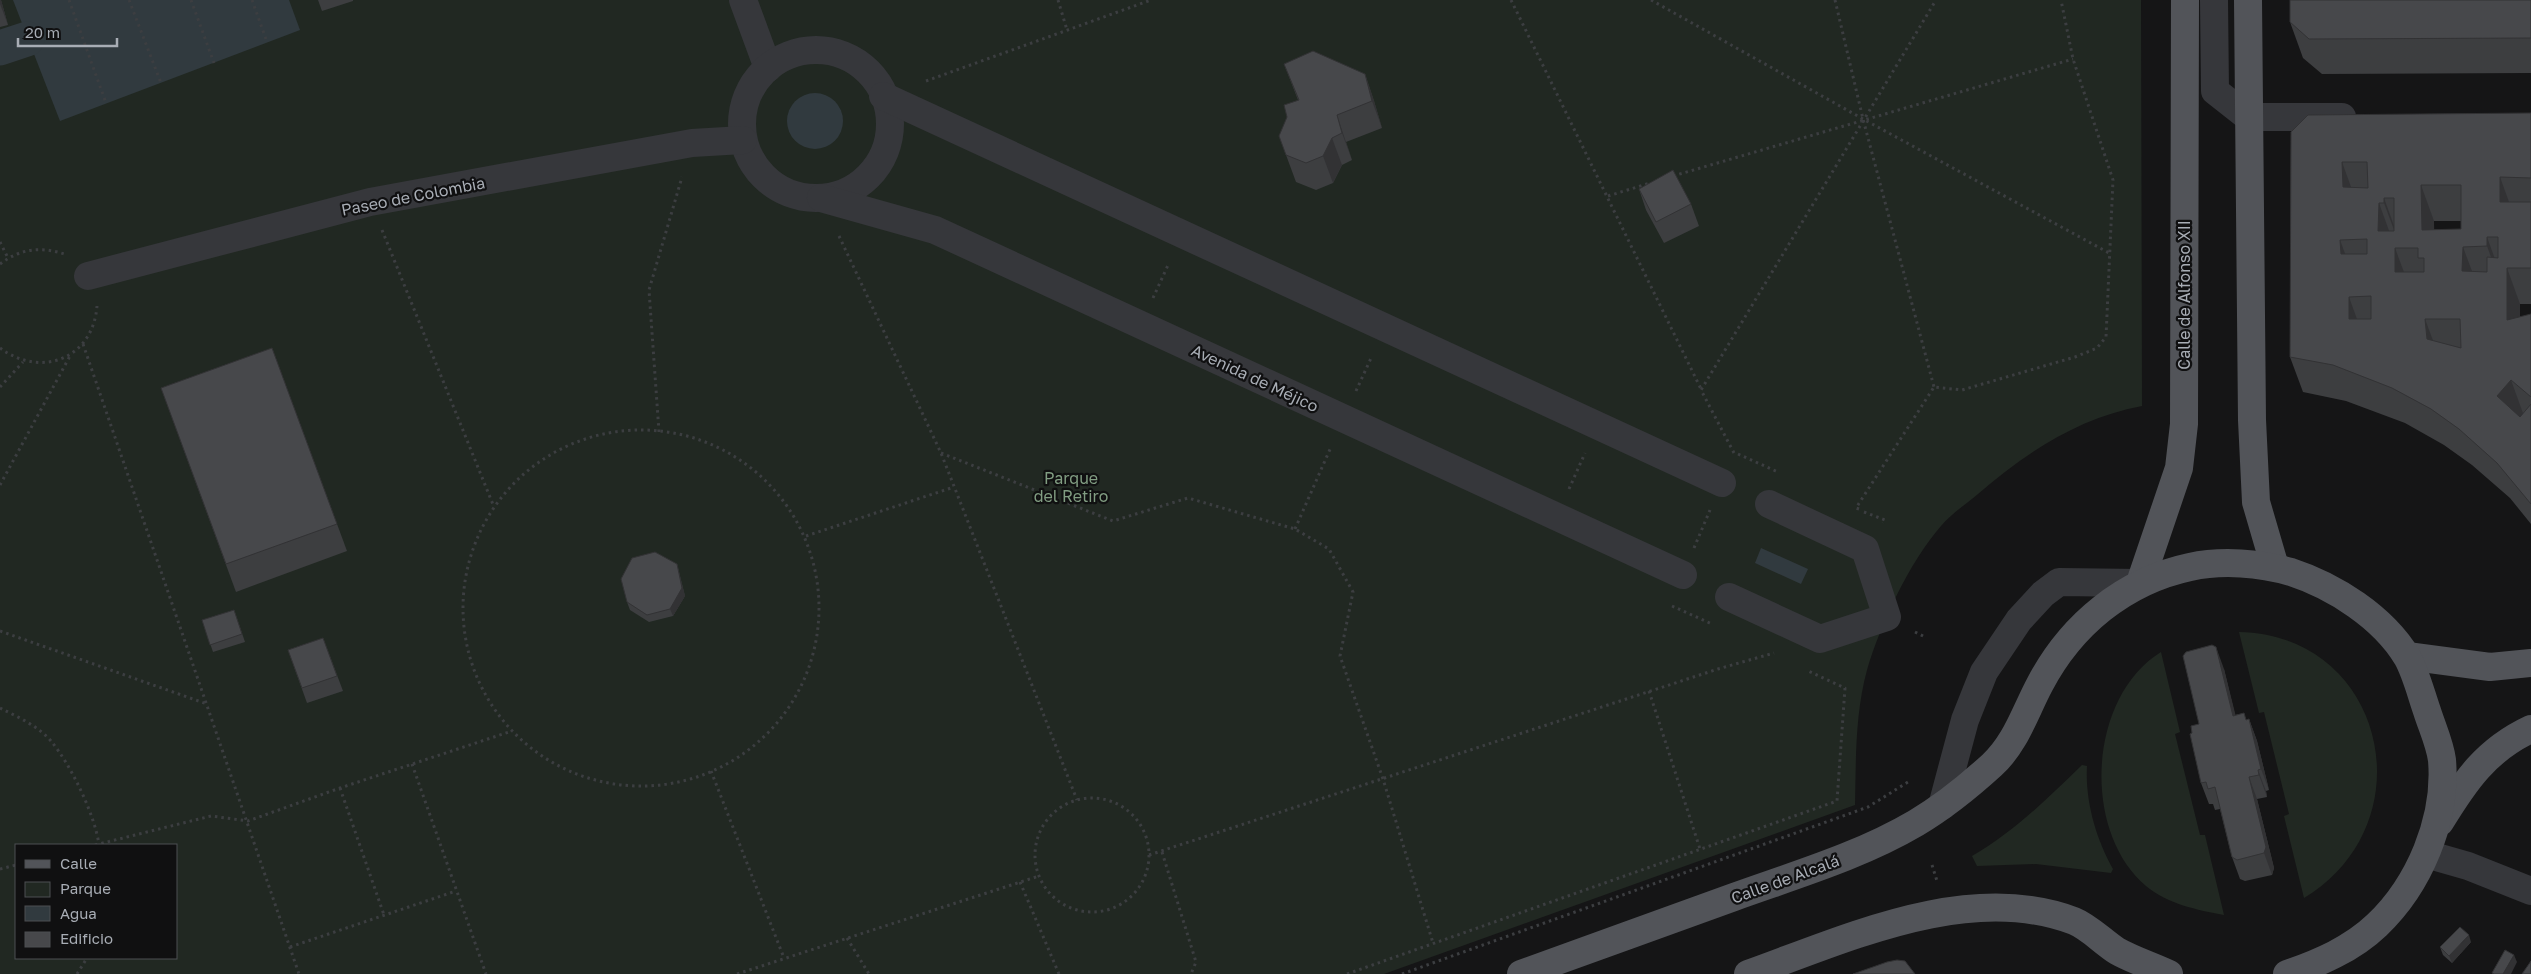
<svg xmlns="http://www.w3.org/2000/svg" width="2531" height="974" font-family="'Golos Text',sans-serif">
<rect width="100%" height="100%" fill="#151516"/>
<g fill="#212822" fill-rule="evenodd">
<path d="M0,0h2141l1,406c-64,12 -115,46 -164,88 -12,10 -27,20 -37,32 -31,35 -61,99 -74,144 -12,44 -11,90 -12,135l-471,169h-1384zM16,845h160v113h-160z"/>
<path d="M2239,632c147,3 189,191 65,266l-20,-82 5,-2 -25,-102 -5,1z"/>
<path d="M2161,652l19,80 -5,2 25,101h5l19,80c-27,-5 -56,-11 -78,-29 -65,-55 -58,-189 15,-234z"/>
<path d="M2082,765l5,1c-2,35 9,73 26,103l-2,4 -75,-9 -59,2 -5,-10c42,-24 76,-58 110,-91z"/>
</g>
<g fill="#313a3f">
<polygon points="13,0 289,0 300,30 60,121"/>
<circle cx="815" cy="121" r="28"/>
<polygon points="1761,548 1808,569 1801,584 1755,563"/>
</g>
<g fill="none" stroke-linecap="round" stroke-linejoin="round">
<polyline stroke="#313a3f" stroke-width="35" points="0,48 27,39"/>
<g stroke="#3c3e41" stroke-width="3" stroke-dasharray="2.5 4" stroke-linecap="butt">
<polyline points="69,0 106,103"/>
<polyline points="129,0 161,83"/>
<polyline points="191,0 214,63"/>
<polyline points="252,0 267,42"/>
<polyline points="1058,0 1067,30"/>
<polyline points="1511,0 1701,389"/>
<polyline points="1651,0 1863,119 2111,254"/>
<polyline points="1835,0 1863,119 1934,387"/>
<polyline points="926,81 1151,0"/>
<polyline points="1673,176 2073,59"/>
<polyline points="1608,196 1650,183"/>
<polyline points="382,230 494,507"/>
<polyline points="839,236 941,453 1077,800"/>
<polyline points="0,242 8,258"/>
<path d="M0,264c21,-16 42,-18 67,-9"/>
<polyline points="1153,298 1169,263"/>
<polyline points="83,344 299,974"/>
<path d="M0,348c42,31 93,10 97,-42"/>
<polyline points="0,387 23,362"/>
<polyline points="1356,391 1372,356"/>
<circle cx="641" cy="608" r="178"/>
<polyline points="659,432 649,290 682,177"/>
<polyline points="941,453 1113,521 1188,498 1295,529 1329,549 1353,592 1340,656 1383,779 1433,943"/>
<polyline points="1734,453 1701,390 1936,0"/>
<polyline points="1738,454 1778,472"/>
<polyline points="0,485 70,356"/>
<polyline points="1569,489 1585,453"/>
<polyline points="1859,509 1856,508 1934,387 1962,390 2075,357 2097,348 2106,337 2113,180 2073,59 2061,0"/>
<polyline points="1864,512 1885,520 1883,523"/>
<polyline points="1295,529 1331,447"/>
<polyline points="806,536 954,487"/>
<polyline points="1694,548 1710,510"/>
<polyline points="1672,606 1712,624"/>
<polyline points="0,631 207,704"/>
<polyline points="1915,632 1925,637"/>
<polyline points="1649,691 1700,849"/>
<path d="M0,708c18,9 38,18 51,33 20,24 44,74 48,104"/>
<polyline points="412,764 486,974"/>
<polyline points="711,771 784,958"/>
<polyline points="340,788 384,915"/>
<circle cx="1092" cy="855" r="57"/>
<polyline points="95,845 211,816 248,821 340,788 512,731"/>
<polyline points="1162,852 1196,962 1191,974"/>
<polyline points="1149,855 1718,669 1774,653"/>
<polyline points="1932,865 1937,881"/>
<polyline points="0,869 16,865"/>
<polyline points="1020,882 1059,974"/>
<polyline points="847,938 869,974"/>
<polyline points="290,947 456,891"/>
<polyline points="77,974 87,958"/>
<polyline points="737,974 1039,876"/>
<polyline points="1347,974 1837,801 1845,688 1806,670"/>
<polyline points="1402,974 1868,807 1908,782"/>
</g>
<g stroke="#36373b" stroke-width="28">
<polyline points="743,0 768,68"/>
<polyline points="2214,0 2215,91 2248,117 2342,117"/>
<circle cx="816" cy="124" r="74"/>
<polyline points="883,96 1722,483"/>
<polyline points="821,198 935,230 1683,575"/>
<polyline points="88,276 370,202 692,143 743,140"/>
<polyline points="1729,597 1820,639 1887,617 1865,549 1769,504"/>
<polyline points="1942,806 1965,720 1984,672 2019,620 2043,594 2059,582 2140,583"/>
<polyline points="2426,854 2468,866 2531,891"/>
</g>
<g stroke="#525459" stroke-width="28">
<polyline points="2248,0 2252,420 2256,502 2275,567"/>
<polyline points="2140,583 2179,468 2184,424 2185,0"/>
<polyline points="2407,656 2490,667 2531,663"/>
<path d="M2440,822c25,-41 46,-72 91,-93"/>
<path d="M1521,974c71,-26 142,-51 213,-77 61,-22 126,-41 182,-74 27,-16 53,-37 76,-58 24,-22 33,-53 48,-81 31,-59 84,-103 150,-117 32,-7 70,-4 101,5 43,14 92,45 116,85 9,16 14,37 20,54 5,16 13,33 15,49 5,60 -23,125 -65,165 -25,24 -58,38 -90,49"/>
<path d="M1748,974c98,-35 221,-93 326,-53 15,6 29,21 43,30 16,9 35,15 52,23"/>
</g>
</g>
<g fill="#3d3e40" fill-rule="evenodd">
<polygon points="0,0 1,0 8,25 0,27"/>
<polygon points="318,0 353,0 353,1 322,11"/>
<polygon points="2531,0 2531,73 2322,74 2303,58 2290,22"/>
<polygon points="1284,64 1365,74 1374,101 1382,128 1346,142 1352,160 1342,165 1333,183 1316,190 1296,182 1279,136 1298,100"/>
<path d="M2531,113v191h-11v13l11,-3v210l-21,-26 -38,-33 -28,-20 -39,-22 -59,-22 -43,-9 -13,-35 1,-225zM2434,221h27v8l-27,1z"/>
<polygon points="1639,189 1691,204 1699,226 1664,243 1646,210"/>
<polygon points="272,348 347,551 236,592 161,388"/>
<polygon points="677,564 685,596 673,616 649,622 630,610 627,602"/>
<polygon points="234,610 245,642 213,652 202,620"/>
<polygon points="323,638 343,691 307,703 288,650"/>
<polygon points="2224,669 2235,715 2244,713 2246,720 2249,719 2257,741 2269,790 2266,791 2267,797 2257,799 2274,868 2272,875 2245,881 2240,879 2232,857 2220,809 2215,810 2213,804 2209,804 2201,783 2192,733 2199,724"/>
<polygon points="2471,942 2452,963 2443,955 2440,947"/>
</g>
<g fill="#323234">
<polygon points="0,0 1,0 8,25 0,4"/>
<polygon points="1365,74 1374,101 1382,128 1372,101"/>
<polygon points="1337,115 1352,160 1342,133"/>
<polygon points="1332,138 1342,165 1333,183 1323,156"/>
<polygon points="2342,162 2355,198 2343,187"/>
<polygon points="2500,177 2513,213 2500,202"/>
<polygon points="2421,185 2434,221 2435,265 2422,230"/>
<polygon points="2384,198 2397,234 2397,238 2384,203"/>
<polygon points="2379,203 2392,239 2378,231"/>
<polygon points="2487,237 2500,273 2500,282 2487,246"/>
<polygon points="2340,240 2353,275 2341,254"/>
<polygon points="2463,247 2476,282 2462,271"/>
<polygon points="2395,248 2408,283 2395,272"/>
<polygon points="2507,268 2520,304 2520,356 2507,320"/>
<polygon points="2349,297 2362,333 2349,319"/>
<polygon points="2425,319 2438,354 2427,339"/>
<polygon points="2511,380 2524,416 2510,432 2497,396"/>
<polygon points="677,564 685,596 673,616 670,609"/>
<polygon points="2216,647 2224,669 2241,737 2233,716"/>
<polygon points="2249,719 2257,741 2269,790 2261,769"/>
<polygon points="2258,770 2266,791 2267,797 2259,775"/>
<polygon points="2249,777 2257,799 2274,868 2272,875 2264,853"/>
<polygon points="2469,935 2471,942 2452,963 2449,956"/>
<polygon points="2514,955 2517,962 2511,974 2503,974"/>
</g>
<g fill="#47484b" stroke="#323234" fill-rule="evenodd">
<polygon points="2290,0 2531,0 2531,38 2309,39 2290,22"/>
<polygon points="1313,51 1365,74 1372,101 1337,115 1342,133 1332,138 1323,156 1306,163 1286,155 1279,136 1287,117 1284,105 1299,100 1284,64"/>
<path d="M2531,113v65l-31,-1v25h31v66h-24v52l24,-6v83l-20,-17 -14,16 23,21 11,-13v100l-34,-41 -38,-34 -28,-20 -39,-21 -59,-23 -43,-8 1,-225 17,-17zM2342,162h25l1,26 -25,-1zM2421,185h40v44l-39,1zM2384,198h10v33h-16l1,-28h5zM2487,237h11v21l-11,-1v15l-25,-1 1,-24 24,-1zM2367,239v15h-26l-1,-14zM2395,248h23v10h6v14h-29zM2371,296v23h-22v-22zM2425,319h35l1,29 -34,-9z"/>
<polygon points="1673,170 1691,204 1656,222 1639,189"/>
<polygon points="272,348 337,524 226,564 161,388"/>
<polygon points="655,552 677,564 682,588 670,609 647,615 627,602 621,579 632,558"/>
<polygon points="234,610 242,634 210,645 202,620"/>
<polygon points="323,638 337,676 302,688 288,650"/>
<polygon points="2212,645 2216,647 2233,716 2244,713 2246,720 2249,719 2261,769 2258,770 2259,775 2249,777 2266,847 2264,853 2237,860 2232,857 2215,787 2208,789 2206,782 2201,783 2190,734 2192,733 2191,726 2199,724 2183,656 2186,652"/>
<polygon points="2460,927 2469,935 2449,956 2440,947"/>
<polygon points="2505,950 2514,955 2503,974 2494,974 2492,973"/>
<polygon points="1897,960 1905,961 1915,974 1853,974 1887,962"/>
<polygon points="2531,961 2531,974 2522,974"/>
</g>
<g text-anchor="middle" stroke-width="4.5" stroke-linejoin="round" paint-order="stroke">
<g font-size="16" fill="#a8adb5" stroke="#101011">
<text transform="translate(413 196) rotate(-11)" y="6">Paseo de Colombia</text>
<text transform="translate(2184 295) rotate(-90)" y="6">Calle de Alfonso XII</text>
<text transform="translate(1255 378) rotate(25)" y="6">Avenida de Méjico</text>
<text transform="translate(1785 879) rotate(-20)" y="6">Calle de Alcalá</text>
</g>
<g font-size="16" fill="#819d82" stroke="#101011">
<text x="1071" y="484">Parque<tspan x="1071" dy="18">del Retiro</tspan></text>
</g>
</g>
<rect x="15" y="844" width="162" height="115" fill="#101011" stroke="#4d4f53"/>
<rect x="25" y="860" width="25" height="8" fill="#525459" stroke="#4d4f53"/>
<text x="60" y="869" font-size="15" fill="#a8adb5">Calle</text>
<rect x="25" y="882" width="25" height="15" fill="#212822" stroke="#4d4f53"/>
<text x="60" y="894" font-size="15" fill="#a8adb5">Parque</text>
<rect x="25" y="906" width="25" height="15" fill="#313a3f" stroke="#4d4f53"/>
<text x="60" y="919" font-size="15" fill="#a8adb5">Agua</text>
<rect x="25" y="932" width="25" height="15" fill="#47484b" stroke="#4d4f53"/>
<text x="60" y="944" font-size="15" fill="#a8adb5">Edificio</text>
<path d="M18 38v8h99v-8" fill="none" stroke="#a8adb5" stroke-width="2.5"/>
<text x="25" y="38" font-size="15" fill="#a8adb5" stroke="#101011" stroke-width="4" paint-order="stroke">20 m</text>
</svg>
